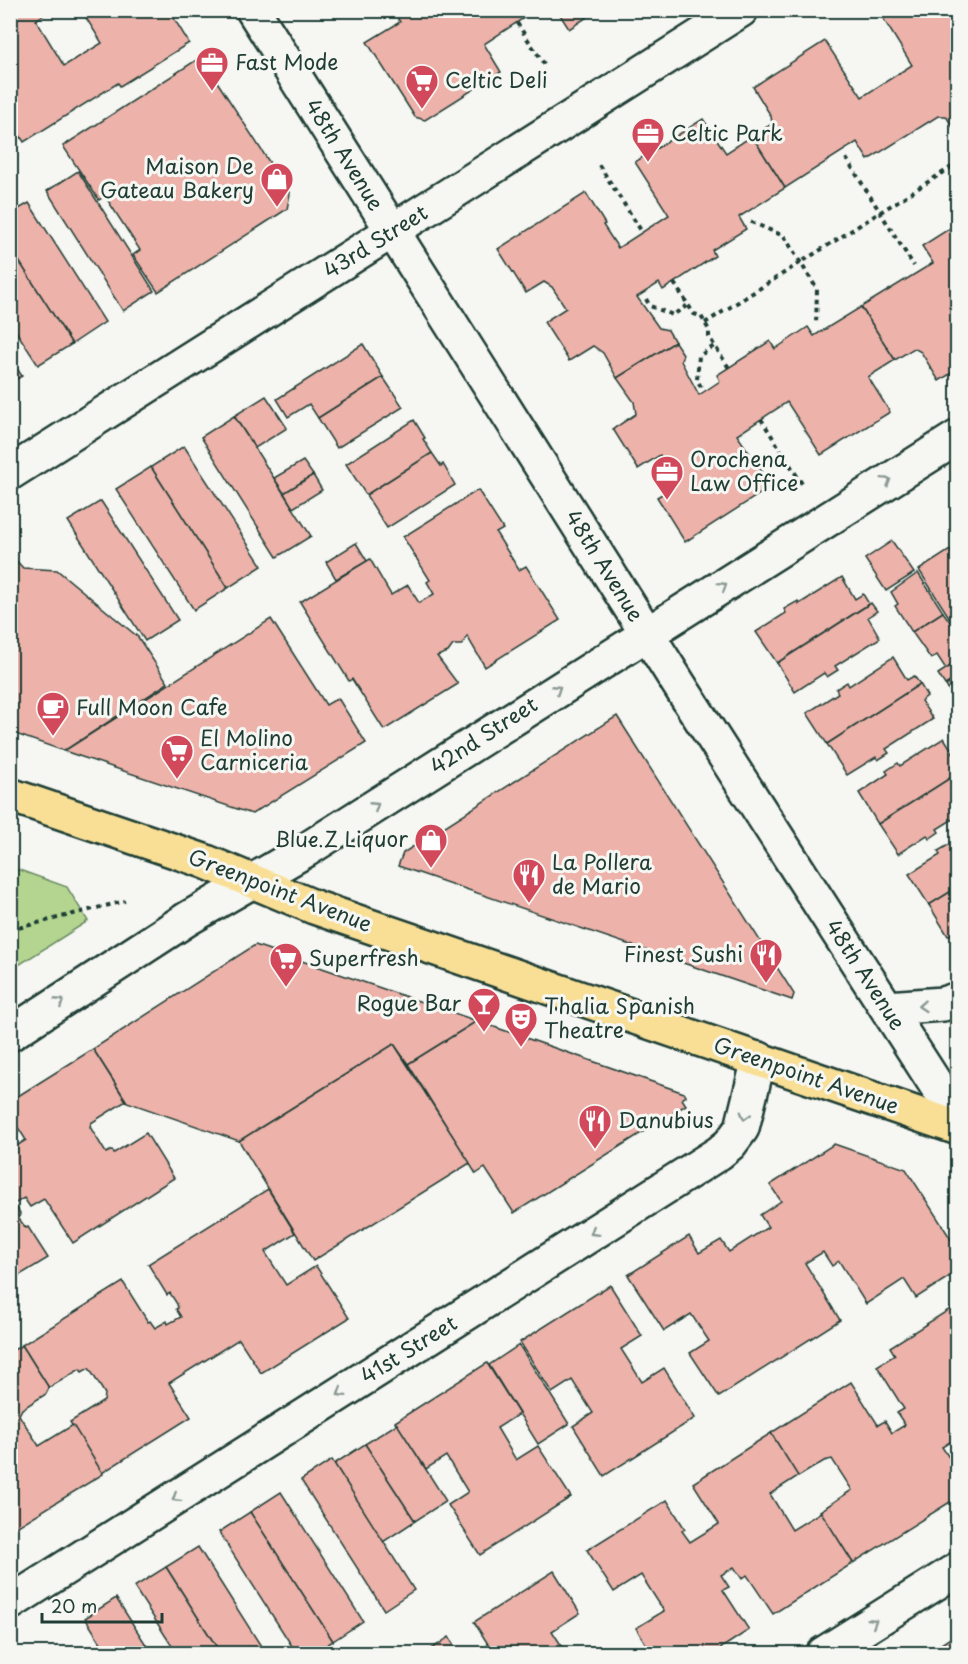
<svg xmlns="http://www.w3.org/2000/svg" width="968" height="1664" font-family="'Playpen Sans',sans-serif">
<rect width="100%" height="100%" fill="#f6f6f2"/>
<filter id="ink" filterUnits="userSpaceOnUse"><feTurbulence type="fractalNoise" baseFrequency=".0167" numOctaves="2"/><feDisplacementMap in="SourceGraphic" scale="12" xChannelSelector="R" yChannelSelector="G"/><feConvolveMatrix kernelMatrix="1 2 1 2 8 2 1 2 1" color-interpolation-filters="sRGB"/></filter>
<g filter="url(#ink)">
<polygon fill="#b3d590" stroke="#698962" stroke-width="1.5" points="11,867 67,887 88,921 11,970"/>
<g fill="#edb2aa" stroke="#1f3d34" stroke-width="1.5">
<polygon points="10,10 51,10 36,20 64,66 102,43 81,10 169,10 189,43 120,86 118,83 24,142 10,120"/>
<polygon points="393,10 442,10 447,20 459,12 458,10 536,10 484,44 501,72 425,120 415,117 367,42 400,22"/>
<polygon points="557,10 598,10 569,29"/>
<polygon points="878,10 958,10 958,129 955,131 946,116 938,116 868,160 857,142 785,188 752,136 772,124 771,116 753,87 825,41 862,97 912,65"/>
<polygon points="201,57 290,194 287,209 158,292 133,255 140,250 105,196 99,200 63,146"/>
<polygon points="703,119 726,153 752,136 785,188 739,217 746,229 712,250 715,256 663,290 659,283 637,297 659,328 668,330 675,342 617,378 603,353 593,346 569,361 544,322 566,308 552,287 544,282 526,293 498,249 586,193 605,224 603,225 618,248 669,215 635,162"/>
<polygon points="78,171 154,291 123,311 47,191"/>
<polygon points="29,203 105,322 72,344 10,247 10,214"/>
<polygon points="958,223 958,369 939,381 921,352 914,348 895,360 861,307 933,263 922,246"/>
<polygon points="10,247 72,344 38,365 10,322"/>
<polygon points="861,307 895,360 868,377 890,412 821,455 787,402 737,435 772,486 685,542 657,497 674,487 673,477 666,464 660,455 638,469 613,429 636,414 634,402 617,378 675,342 683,354 681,361 699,395 720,381 717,375 770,341 775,349 808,327 814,336"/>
<polygon points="363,344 383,377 318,418 309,404 288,417 277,399"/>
<polygon points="10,358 22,376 10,383"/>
<polygon points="383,377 403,407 337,448 318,418"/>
<polygon points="266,396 287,428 255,448 234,416"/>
<polygon points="234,416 311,536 277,557 201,437"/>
<polygon points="414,420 425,438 423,439 432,453 366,495 346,464"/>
<polygon points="184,446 262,566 228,588 151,467"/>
<polygon points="432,453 441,466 443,464 455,485 387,528 366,495"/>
<polygon points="303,461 313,475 284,493 274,478"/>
<polygon points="151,467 228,588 194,610 116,489"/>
<polygon points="313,475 322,490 293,508 284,493"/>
<polygon points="478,490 503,529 496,533 519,570 526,566 560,620 485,667 467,636 462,645 453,645 448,652 437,656 458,684 384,730 352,679 349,681 300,602 370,559 391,595 408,585 419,603 434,594 427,582 430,580 403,537"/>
<polygon points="101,501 178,620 145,641 68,521"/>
<polygon points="892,541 914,573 886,591 865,559"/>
<polygon points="356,543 367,561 336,579 326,562"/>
<polygon points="950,550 958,562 958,631 919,570"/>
<polygon points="12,556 23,568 57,570 138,637 168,683 64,751 10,732"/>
<polygon points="918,573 943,612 912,632 895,606 898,604 891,592"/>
<polygon points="842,577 855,599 863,594 869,604 777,663 756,632 786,613 784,609 798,601 799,604"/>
<polygon points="871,603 877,611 868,617 880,638 835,666 838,670 827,677 824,673 795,692 777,663"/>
<polygon points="943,612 958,633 958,661 946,669 937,655 931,659 912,632"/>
<polygon points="271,619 326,705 338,698 366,743 252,814 64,751"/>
<polygon points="893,657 907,680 914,676 920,684 827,744 807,713 838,693 836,689 847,682 849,686"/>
<polygon points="958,661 958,677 945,685 938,674"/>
<polygon points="958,678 958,704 946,686"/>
<polygon points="920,684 927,696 921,701 933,719 886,749 889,753 878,760 876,757 847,775 827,744"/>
<polygon points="617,716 794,994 792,1000 398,866 403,853"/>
<polygon points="944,738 956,757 958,756 958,773 878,824 859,793 888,774 886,771 898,763 900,766"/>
<polygon points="958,773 958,816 937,829 939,832 929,839 927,835 898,854 878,824"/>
<polygon points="950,844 952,847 958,844 958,887 929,905 909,874 940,855 938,851"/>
<polygon points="958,887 958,930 948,936 929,905"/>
<polygon points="255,945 477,1021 408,1064 394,1044 239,1141 127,1102 93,1049"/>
<polygon points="477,1021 684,1093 686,1096 682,1099 686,1105 514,1213 485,1168 476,1174 408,1064"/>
<polygon points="394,1044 470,1163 313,1261 239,1141"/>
<polygon points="93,1049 126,1101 91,1123 90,1127 106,1153 112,1150 114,1153 146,1133 174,1178 73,1243 44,1199 30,1207 24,1198 14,1204 20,1213 19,1219 26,1228 28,1227 48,1258 10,1281 10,1150 26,1140 10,1115 10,1101"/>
<polygon points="834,1144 906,1169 958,1250 958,1271 916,1298 904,1279 866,1304 839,1261 832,1266 823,1252 805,1263 840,1320 719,1397 690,1353 709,1341 691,1314 664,1331 628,1275 689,1236 699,1253 721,1240 729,1252 768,1227 760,1215 781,1201 770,1185"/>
<polygon points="268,1189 295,1233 265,1252 286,1285 316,1266 349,1318 261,1373 239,1339 169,1383 191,1417 102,1473 70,1422 104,1401 105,1394 89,1368 82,1372 80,1369 49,1388 22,1345 123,1282 148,1322 150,1321 155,1328 167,1321 168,1324 181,1317 176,1309 178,1308 177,1304 170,1293 167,1295 148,1264"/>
<polygon points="610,1285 642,1336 621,1349 642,1382 664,1368 695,1418 604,1476 573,1426 593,1413 572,1380 552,1393 520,1342"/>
<polygon points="958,1304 958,1437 942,1447 958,1471 958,1497 853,1563 820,1511 852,1490 832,1459 824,1461 798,1477 771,1433 851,1382 878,1425 885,1421 892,1433 905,1425 897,1413 904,1409 877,1366 895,1355 890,1347"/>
<polygon points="22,1345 49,1388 46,1394 22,1409 19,1415 39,1446 73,1425 103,1474 10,1531 10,1352"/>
<polygon points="519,1345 569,1424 538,1444 489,1365"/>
<polygon points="487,1363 519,1414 497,1428 516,1460 538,1446 571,1497 480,1555 448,1505 468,1492 446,1456 426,1469 395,1422"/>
<polygon points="397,1424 446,1501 415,1521 365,1444"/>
<polygon points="771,1433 798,1476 770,1494 792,1530 821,1512 853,1563 773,1614 747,1575 742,1579 734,1567 721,1575 729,1587 723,1590 749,1630 712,1654 652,1654 636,1628 664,1611 641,1575 614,1592 587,1550 667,1500 685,1529 682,1531 690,1542 719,1524 693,1483"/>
<polygon points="365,1444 415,1521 383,1542 334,1464"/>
<polygon points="332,1460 414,1590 384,1610 301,1480"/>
<polygon points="281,1492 363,1621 333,1641 250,1512"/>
<polygon points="250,1512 333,1641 313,1654 297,1654 219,1532"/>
<polygon points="198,1547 266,1654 221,1654 166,1567"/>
<polygon points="166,1567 221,1654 177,1654 134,1587"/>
<polygon points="554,1571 580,1613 552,1631 567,1654 497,1654 495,1650 493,1652 474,1622"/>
<polygon points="116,1598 152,1654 108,1654 85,1618"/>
<polygon points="958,1633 958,1654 926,1654"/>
<polygon points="449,1637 459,1654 424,1654"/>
</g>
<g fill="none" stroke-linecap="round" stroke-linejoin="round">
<g stroke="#1f3d34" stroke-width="38">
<g id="street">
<polyline points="253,10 685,694 958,1119"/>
<polyline points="10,473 741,10"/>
<polyline points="887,1008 943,1004 958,999"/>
<polyline points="10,1034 187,919 306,850 958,437"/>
<polyline points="10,1603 719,1153 730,1144 742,1128 759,1059"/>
<polyline points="823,1654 958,1569"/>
</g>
</g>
<g stroke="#1f3d34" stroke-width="38">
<polyline id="primary" points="10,795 204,861 314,907 958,1128"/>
</g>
<g stroke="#1f3d34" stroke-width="4" stroke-dasharray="4.5 4.5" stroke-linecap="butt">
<polyline points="450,10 451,13"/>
<polyline points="517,23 546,67"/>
<polyline points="846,158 914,266"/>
<polyline points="599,165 642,232"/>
<polyline points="751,222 784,236 817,289 816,325"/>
<polyline points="674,283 694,314 701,316 709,330 709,337 729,368"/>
<polyline points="646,299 650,306 673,315 688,305"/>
<polyline points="705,323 958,163"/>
<polyline points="701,387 697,380 699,356 714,346"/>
<polyline points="761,419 804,487"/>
<polyline points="10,930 125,901"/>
</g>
<use href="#street" stroke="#f6f6f2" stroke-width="33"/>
<use href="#primary" stroke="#f9df96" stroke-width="33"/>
</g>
<defs><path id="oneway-chevron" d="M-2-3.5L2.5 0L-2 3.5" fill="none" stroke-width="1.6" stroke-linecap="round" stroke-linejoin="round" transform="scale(1.5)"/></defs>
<g stroke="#8a9a93">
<use href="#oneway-chevron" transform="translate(887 481) rotate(-32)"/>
<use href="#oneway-chevron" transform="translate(723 586) rotate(-32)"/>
<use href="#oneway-chevron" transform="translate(557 689) rotate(-33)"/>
<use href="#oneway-chevron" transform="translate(375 806) rotate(-33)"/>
<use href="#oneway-chevron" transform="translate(60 1002) rotate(-33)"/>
<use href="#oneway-chevron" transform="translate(922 1006) rotate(176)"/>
<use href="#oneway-chevron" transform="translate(745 1116) rotate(106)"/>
<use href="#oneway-chevron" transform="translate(594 1232) rotate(148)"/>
<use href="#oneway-chevron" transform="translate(341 1393) rotate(148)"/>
<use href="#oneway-chevron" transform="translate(176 1498) rotate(148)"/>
<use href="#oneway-chevron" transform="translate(873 1622) rotate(-32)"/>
</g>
</g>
<defs>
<g id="office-pin" transform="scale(1.725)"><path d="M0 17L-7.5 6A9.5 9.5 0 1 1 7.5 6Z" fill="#d1495b" stroke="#f6f6f2"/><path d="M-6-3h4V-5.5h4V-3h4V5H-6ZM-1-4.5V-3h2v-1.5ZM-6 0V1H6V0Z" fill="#fff"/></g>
<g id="supermarket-pin" transform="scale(1.725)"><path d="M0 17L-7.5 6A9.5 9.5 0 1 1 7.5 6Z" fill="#d1495b" stroke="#f6f6f2"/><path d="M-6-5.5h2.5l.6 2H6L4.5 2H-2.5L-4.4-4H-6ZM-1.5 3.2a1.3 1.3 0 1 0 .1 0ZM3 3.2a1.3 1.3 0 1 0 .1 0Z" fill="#fff"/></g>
<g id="shop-pin" transform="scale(1.725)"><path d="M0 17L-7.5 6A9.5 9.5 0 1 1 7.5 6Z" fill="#d1495b" stroke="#f6f6f2"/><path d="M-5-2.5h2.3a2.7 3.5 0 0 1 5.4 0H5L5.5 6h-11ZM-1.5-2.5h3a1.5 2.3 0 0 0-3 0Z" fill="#fff"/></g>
<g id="cafe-pin" transform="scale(1.725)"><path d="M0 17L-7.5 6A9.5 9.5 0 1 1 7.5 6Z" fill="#d1495b" stroke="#f6f6f2"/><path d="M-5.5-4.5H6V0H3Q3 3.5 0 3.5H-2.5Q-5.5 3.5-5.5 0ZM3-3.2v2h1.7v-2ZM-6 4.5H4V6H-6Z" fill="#fff"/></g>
<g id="restaurant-pin" transform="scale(1.725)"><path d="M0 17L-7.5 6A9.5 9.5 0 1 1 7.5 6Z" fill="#d1495b" stroke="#f6f6f2"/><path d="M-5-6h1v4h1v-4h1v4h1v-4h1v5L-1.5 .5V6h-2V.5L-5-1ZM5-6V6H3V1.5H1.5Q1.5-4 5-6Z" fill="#fff"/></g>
<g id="bar-pin" transform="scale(1.725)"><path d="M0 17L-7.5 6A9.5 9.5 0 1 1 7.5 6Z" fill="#d1495b" stroke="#f6f6f2"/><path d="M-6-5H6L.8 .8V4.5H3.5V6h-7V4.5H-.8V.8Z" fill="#fff"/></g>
<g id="theatre-pin" transform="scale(1.725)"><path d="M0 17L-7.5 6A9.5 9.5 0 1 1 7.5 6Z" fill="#d1495b" stroke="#f6f6f2"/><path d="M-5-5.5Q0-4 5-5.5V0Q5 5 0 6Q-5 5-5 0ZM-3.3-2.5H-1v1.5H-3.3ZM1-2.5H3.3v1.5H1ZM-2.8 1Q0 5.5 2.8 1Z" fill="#fff"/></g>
</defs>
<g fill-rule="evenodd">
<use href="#office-pin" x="212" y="63"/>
<use href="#supermarket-pin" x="422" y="81"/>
<use href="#office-pin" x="648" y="134"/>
<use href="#shop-pin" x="277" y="179"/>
<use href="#office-pin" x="667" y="472"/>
<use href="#cafe-pin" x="53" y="708"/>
<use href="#supermarket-pin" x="177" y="751"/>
<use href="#shop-pin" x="431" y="840"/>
<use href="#restaurant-pin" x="529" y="875"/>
<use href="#restaurant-pin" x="766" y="955"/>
<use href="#supermarket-pin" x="286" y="959"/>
<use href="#bar-pin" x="484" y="1004"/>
<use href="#theatre-pin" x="521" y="1019"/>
<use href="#restaurant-pin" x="595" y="1121"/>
</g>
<g text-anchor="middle" stroke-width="6" stroke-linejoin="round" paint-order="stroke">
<g font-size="21" fill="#1f3d34" stroke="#f6f6f2" text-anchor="start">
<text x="235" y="70">Fast Mode</text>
<text x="445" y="88">Celtic Deli</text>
<text x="671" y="141">Celtic Park</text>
<text x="254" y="174" text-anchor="end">Maison De<tspan x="254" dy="24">Gateau Bakery</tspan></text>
<text x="690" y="467">Orochena<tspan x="690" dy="24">Law Office</tspan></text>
<text x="76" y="715">Full Moon Cafe</text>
<text x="200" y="746">El Molino<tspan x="200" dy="24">Carniceria</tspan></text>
<text x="408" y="847" text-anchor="end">Blue.Z Liquor</text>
<text x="552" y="870">La Pollera<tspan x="552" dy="24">de Mario</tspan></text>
<text x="743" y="962" text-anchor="end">Finest Sushi</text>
<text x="309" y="966">Superfresh</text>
<text x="461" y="1011" text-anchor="end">Rogue Bar</text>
<text x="544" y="1014">Thalia Spanish<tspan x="544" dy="24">Theatre</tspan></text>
<text x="618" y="1128">Danubius</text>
</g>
<g font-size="21" fill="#1f3d34" stroke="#f6f6f2">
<text transform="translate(344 155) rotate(58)" y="7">48th Avenue</text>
<text transform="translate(376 242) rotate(-32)" y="7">43rd Street</text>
<text transform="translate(604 566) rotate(58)" y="7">48th Avenue</text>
<text transform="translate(484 736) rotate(-33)" y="7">42nd Street</text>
<text transform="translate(280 891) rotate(21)" y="7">Greenpoint Avenue</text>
<text transform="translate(865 975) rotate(57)" y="7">48th Avenue</text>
<text transform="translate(806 1076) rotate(19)" y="7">Greenpoint Avenue</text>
<text transform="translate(409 1350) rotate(-32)" y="7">41st Street</text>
</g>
</g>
<rect width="968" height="1664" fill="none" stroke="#f6f6f2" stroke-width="36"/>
<rect x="18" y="18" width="932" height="1628" fill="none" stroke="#1f3d34" stroke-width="2" filter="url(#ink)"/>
<path d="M42 1613v9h120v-9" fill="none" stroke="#1f3d34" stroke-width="3"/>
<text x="51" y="1613" font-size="18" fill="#1f3d34" stroke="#f6f6f2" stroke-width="4.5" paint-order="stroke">20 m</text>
</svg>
